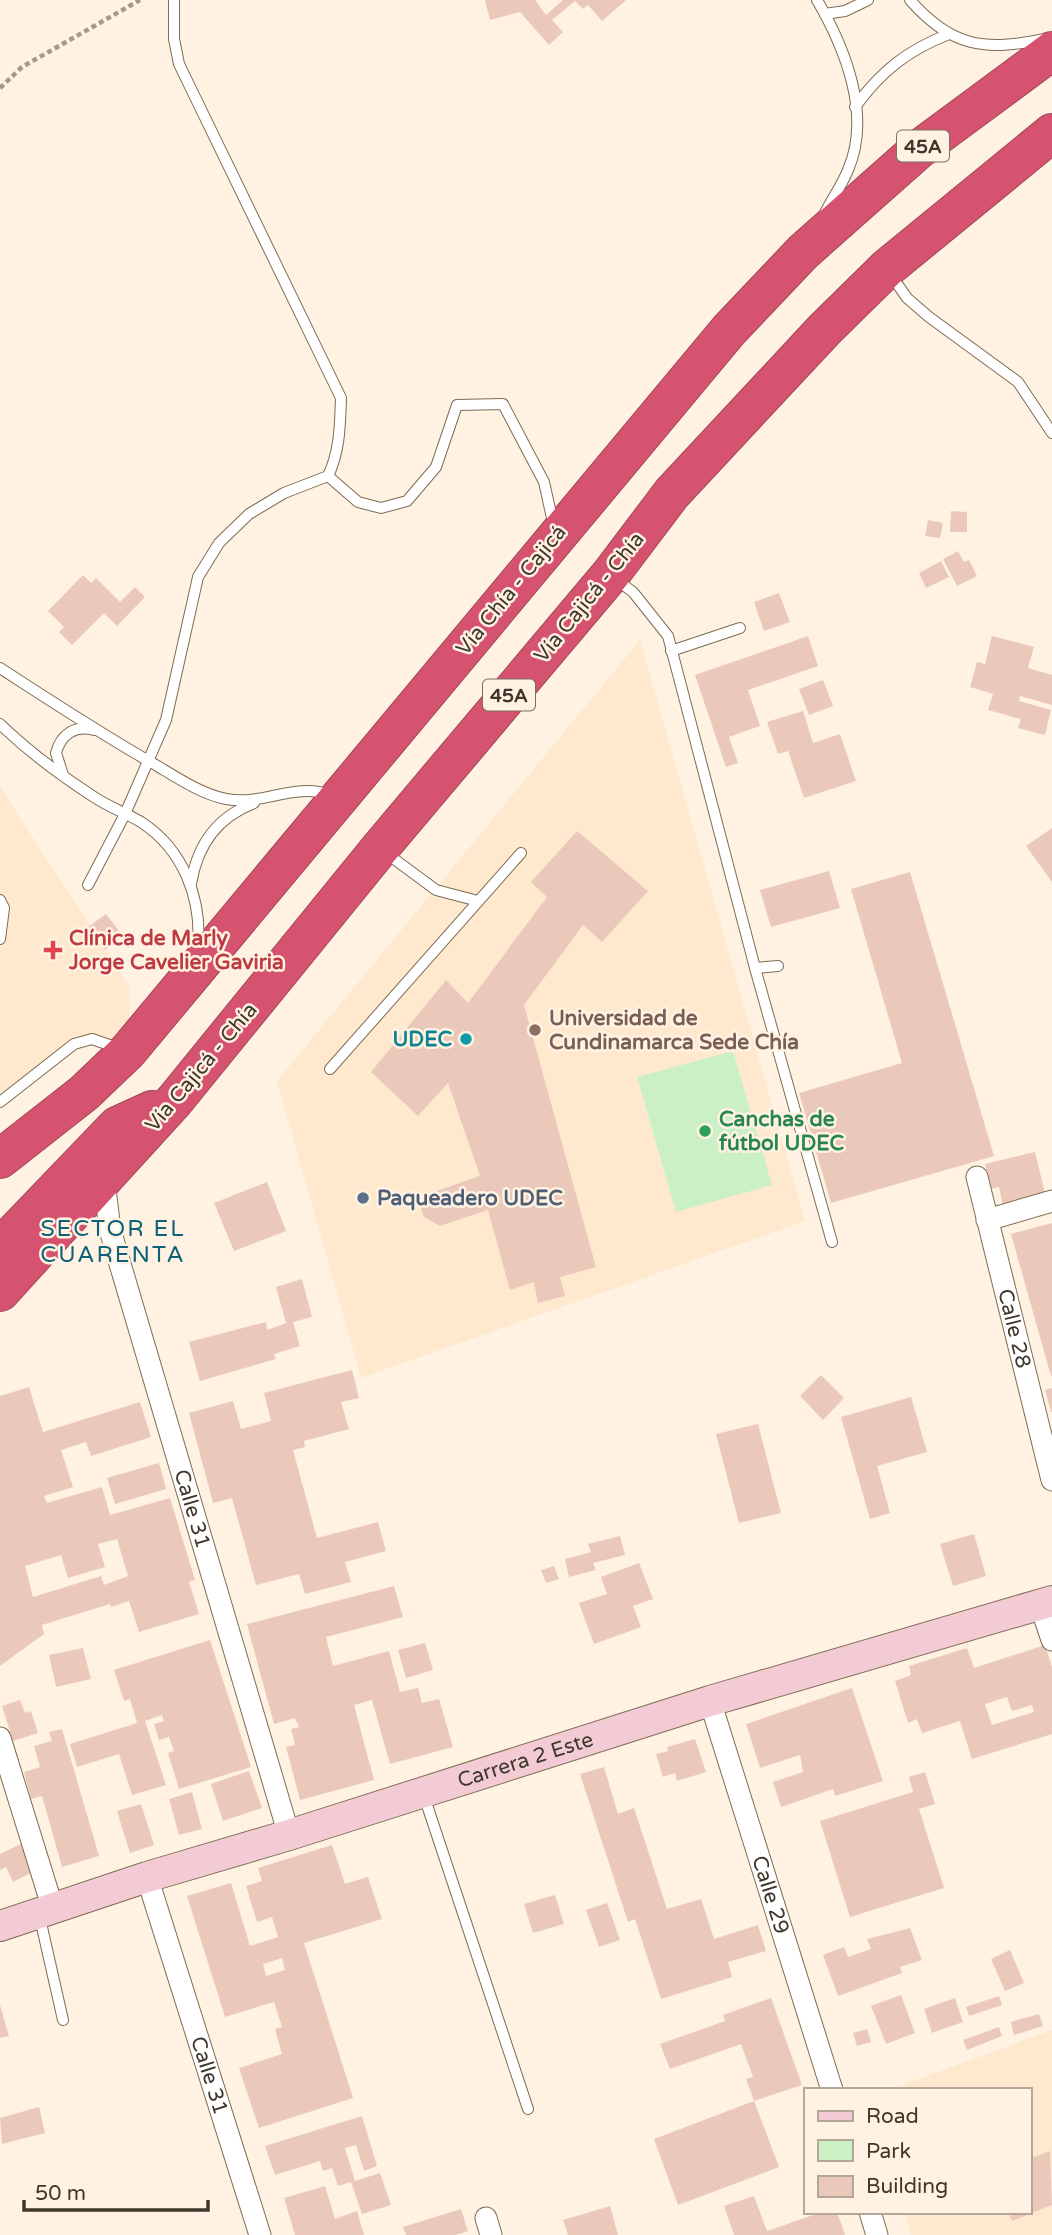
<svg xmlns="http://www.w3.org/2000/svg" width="1052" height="2235" font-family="'Varela Round',sans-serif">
<rect width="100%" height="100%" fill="#fff2e2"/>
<g fill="#fee9cf">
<polygon points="640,640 805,1221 361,1378 277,1081"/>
<polygon points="0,787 130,987 128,1051 92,1039 74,1044 0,1102"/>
<polygon points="1052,2030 1052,2235 911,2235 904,2212 1029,2212 1029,2090 889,2090"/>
</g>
<polygon fill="#cbf0c6" points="733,1051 772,1185 676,1212 637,1077"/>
<g fill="#eac9bb" fill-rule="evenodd">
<polygon points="485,0 535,0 546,15 563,0 626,0 602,21 588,5 583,9 575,1 552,20 563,32 549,45 520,12 490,20"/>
<polygon points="951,511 967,512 967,532 950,532"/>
<polygon points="928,520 943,523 940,538 925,536"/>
<polygon points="958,551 964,562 969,560 977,576 957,586 943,559"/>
<polygon points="941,561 949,577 926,588 919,573"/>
<polygon points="83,575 91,583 96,578 120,602 135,587 145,597 117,626 104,613 72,645 59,632 64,627 48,611"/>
<polygon points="779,593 790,622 764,631 754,602"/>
<polygon points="808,636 818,666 748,690 760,726 729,737 738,763 726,767 695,675"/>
<polygon points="992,636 1034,647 1028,668 1052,675 1052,705 1020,696 1019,701 1051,710 1045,735 1018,728 1021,719 988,710 993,694 970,687 977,662 985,664"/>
<polygon points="823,680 833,706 809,715 799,689"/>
<polygon points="803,711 813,743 840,734 856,781 804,798 788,751 778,754 767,722"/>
<polygon points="1052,828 1052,882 1026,846"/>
<polygon points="577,831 648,891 602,942 583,925 524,1005 596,1267 560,1277 565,1296 538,1303 534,1282 510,1290 488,1210 440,1226 424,1217 421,1208 428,1194 480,1176 448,1083 418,1116 371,1072 446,980 468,1003 547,897 531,882"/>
<polygon points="829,871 840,908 771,927 760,890"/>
<polygon points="910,872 994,1156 831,1203 799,1093 902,1063 851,889"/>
<polygon points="106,914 123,936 105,950 88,927"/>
<polygon points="1035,1152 1046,1197 1003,1206 999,1187 991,1189 985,1164"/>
<polygon points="267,1182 286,1231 234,1251 214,1203"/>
<polygon points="1052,1223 1052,1376 1051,1376 1011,1234"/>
<polygon points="302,1279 312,1317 293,1322 300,1346 274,1354 276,1359 200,1381 189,1342 266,1322 267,1330 286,1323 276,1287"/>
<polygon points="352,1370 359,1398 341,1402 349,1429 304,1441 305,1447 293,1450 317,1538 378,1522 386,1551 345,1562 351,1582 305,1594 299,1574 256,1585 232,1498 213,1503 189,1413 233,1401 241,1429 271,1421 264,1393"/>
<polygon points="821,1375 844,1398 823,1420 800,1396"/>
<path d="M29,1387l14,45 97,-30 11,35 -60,19 -5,-14 -25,8 12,37 -29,9 3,7 55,-16 8,28 60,-17 25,82 -6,2 10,32 -60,18 -10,-31 -18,6 -1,-3 -68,21 2,9 -44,32v-270zM117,1539l11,37 -24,9 -3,-9 -68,21 -8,-31 36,-11 7,23 37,-11 -7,-23z"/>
<polygon points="1052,1388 1052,1412 1051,1412 1045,1390"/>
<polygon points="911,1397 927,1452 877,1466 890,1513 870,1519 841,1417"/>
<polygon points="758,1424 781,1513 739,1523 716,1434"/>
<polygon points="159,1463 166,1489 115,1504 107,1478"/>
<polygon points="974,1534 986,1576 953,1586 940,1544"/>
<polygon points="620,1536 625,1555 593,1563 596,1570 569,1577 565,1559 591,1552 588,1544"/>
<polygon points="639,1563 653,1599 633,1606 641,1627 594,1644 579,1603 607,1594 601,1577"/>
<polygon points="554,1566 559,1579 546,1583 541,1570"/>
<polygon points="394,1586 403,1617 326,1637 333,1666 389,1651 400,1692 418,1688 422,1703 439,1699 453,1747 390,1764 372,1700 354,1705 374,1780 300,1800 286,1747 295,1745 291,1729 299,1727 295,1718 274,1724 247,1624"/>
<polygon points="210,1640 251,1767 179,1789 168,1753 174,1751 169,1737 159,1740 154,1724 164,1721 162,1715 145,1721 166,1785 132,1795 119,1754 77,1767 70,1744 137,1723 130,1699 124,1701 114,1670"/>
<polygon points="425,1643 433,1670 406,1678 398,1650"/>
<path d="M1045,1645l7,22v67l-80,25 -12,-38 -38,12 -5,-14 -9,4 -13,-42 16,-6 -2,-9 58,-18 7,20zM1007,1697l5,14 20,-6 2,7 -42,13 -7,-21z"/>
<polygon points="83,1648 91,1679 56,1687 49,1655"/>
<polygon points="852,1688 883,1781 835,1796 833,1789 781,1807 773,1782 803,1772 800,1755 760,1768 746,1724"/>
<polygon points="20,1700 25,1713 31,1711 38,1733 13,1741 2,1706"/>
<polygon points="62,1729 99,1856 62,1867 42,1796 31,1799 24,1772 40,1767 34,1746 52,1741 49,1732"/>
<polygon points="695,1739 706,1772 677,1781 675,1773 663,1777 656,1754 668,1751 667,1747"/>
<polygon points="604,1767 618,1814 634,1808 667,1909 701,1899 714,1939 758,1925 766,1951 728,1962 732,1977 661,1999 635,1919 628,1922 580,1774"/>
<polygon points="249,1771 262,1808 223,1821 211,1784"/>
<polygon points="925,1772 935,1804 919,1809 944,1888 850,1917 820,1821 913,1792 909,1777"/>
<polygon points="192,1792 202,1829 179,1835 169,1799"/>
<polygon points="141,1804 154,1845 130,1853 117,1811"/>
<polygon points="27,1841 40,1868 13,1882 6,1867 0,1870 0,1854"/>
<path d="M332,1845l13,39 23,-7 14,42 -78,24 49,155 -94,30 -20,-60 43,-14 -7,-25 7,-2 -8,-25 -49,15 -38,-121 44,-13 19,63 28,-9 -6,-20 -15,5 -11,-36 16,-5 -4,-13zM282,1958l3,12 -19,6 -3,-12z"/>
<polygon points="555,1895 564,1924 533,1933 524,1904"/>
<polygon points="607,1903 620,1940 599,1947 586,1910"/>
<polygon points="910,1928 922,1960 900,1967 902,1973 838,1996 823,1955 844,1947 848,1957 871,1949 867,1939"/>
<polygon points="1010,1950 1024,1983 1005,1991 991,1959"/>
<polygon points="901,1995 915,2033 886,2044 871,2006"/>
<polygon points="999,1996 1002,2005 969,2016 966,2007"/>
<polygon points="771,1998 802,2085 754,2101 746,2079 753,2077 741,2044 670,2069 660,2044 725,2021 723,2015"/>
<polygon points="955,1998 963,2022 932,2033 924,2009"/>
<polygon points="0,2005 9,2036 0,2038"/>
<polygon points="1039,2014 1043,2026 1014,2035 1011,2022"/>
<polygon points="999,2027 1002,2036 967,2050 963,2040"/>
<polygon points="867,2029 871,2042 857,2046 853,2033"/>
<polygon points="754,2101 779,2167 678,2205 654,2139"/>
<polygon points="39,2107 45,2133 2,2144 0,2118"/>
<polygon points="362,2116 377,2166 364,2171 356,2145 345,2148 355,2181 380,2173 391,2205 362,2214 351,2182 338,2186 332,2168 323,2171 320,2161 275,2175 265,2146"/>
<polygon points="1050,2151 1052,2205 1012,2221 1008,2212 1029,2212 1029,2159"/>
<polygon points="325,2186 335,2219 357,2211 364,2235 295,2235 284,2198"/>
<polygon points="754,2196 767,2231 822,2212 837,2212 845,2235 734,2235 724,2206"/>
<polygon points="610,2206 618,2235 568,2235 563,2220"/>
<polygon points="461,2209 468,2231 456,2235 406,2235 403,2227"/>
</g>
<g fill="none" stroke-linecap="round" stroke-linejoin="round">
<g stroke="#7e6c54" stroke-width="12">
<g id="lane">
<path d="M817,0c28,48 55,115 31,170 -6,15 -16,29 -23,43"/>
<path d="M910,0c42,48 75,51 135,39"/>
<polyline points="825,14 845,11 868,0"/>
<path d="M855,107c26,-36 53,-57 94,-73"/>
<polyline points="891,275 907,298 929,317 1018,382 1052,433"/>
<polyline points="328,476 358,502 381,508 407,501 436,467 457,405 503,404 544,482 554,527"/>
<polyline points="614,578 633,592 668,636 755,968 832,1242"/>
<polyline points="671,651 740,628"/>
<path d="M0,668c51,33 101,66 154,96 22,13 47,30 72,35 39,7 66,-17 105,-4"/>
<path d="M0,724c29,28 60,51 94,73 15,10 32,16 47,25 43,28 61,77 57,126"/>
<path d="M63,775l-7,-22c5,-19 19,-28 38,-23"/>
<polyline points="386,853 436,890 478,901"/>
<path d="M191,884c6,-38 26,-67 63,-81"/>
<path d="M88,885l37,-71 41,-94 32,-143 21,-34 30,-29 35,-21 44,-17c12,-25 12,-51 13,-78l-162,-334 -5,-25v-39"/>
<polyline points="0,900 4,908 0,939"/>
<polyline points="755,968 778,966"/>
<polyline points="330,1069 521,853"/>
<polyline points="0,1102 74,1044 92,1039 118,1048"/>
<polyline points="423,1793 528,2109"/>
<polyline points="39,1914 63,2020"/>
</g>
</g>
<g stroke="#7e6c54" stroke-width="23">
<g id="street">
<path id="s1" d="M977,1177l75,303"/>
<path id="s2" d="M104,1180l6,50 179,605"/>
<polyline points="987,1220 1052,1201"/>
<polyline points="1040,1604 1052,1640"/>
<path id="s3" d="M710,1701l122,389"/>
<polyline points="0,1738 53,1909"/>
<path id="s4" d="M147,1877l113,358"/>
<polyline points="870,2212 877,2235"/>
<polyline points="486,2218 491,2235"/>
</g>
</g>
<g stroke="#7e6c54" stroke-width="32">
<g id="secondary">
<path id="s5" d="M0,1926l147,-49 142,-42 421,-134 342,-100"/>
</g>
</g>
<g stroke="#a04958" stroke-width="40">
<g id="highway">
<polyline points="0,1159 84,1093 128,1051 729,330 803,252 918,150 1052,51"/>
<polyline points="0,1248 117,1126 152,1110"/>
<polyline points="0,1292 175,1100 380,848 610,575 672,493 824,330 887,268 1052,133"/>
</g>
</g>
<polyline stroke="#a49a8c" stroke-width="4.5" stroke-dasharray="5 3.5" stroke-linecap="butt" points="0,88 22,67 140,0"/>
<use href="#lane" stroke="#fff" stroke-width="10"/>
<use href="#street" stroke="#fff" stroke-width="21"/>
<use href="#secondary" stroke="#f2cbd4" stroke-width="30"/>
<use href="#highway" stroke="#d5536f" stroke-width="38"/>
</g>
<path fill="#e0444e" stroke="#fff2e2" stroke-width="2.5" d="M49.5 939.5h7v7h7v7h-7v7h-7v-7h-7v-7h7z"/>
<circle fill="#8d6e63" stroke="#fff2e2" stroke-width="2.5" cx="535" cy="1030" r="7"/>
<circle fill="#0f9aa8" stroke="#fff2e2" stroke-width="2.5" cx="466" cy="1039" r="7"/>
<circle fill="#2e9e5b" stroke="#fff2e2" stroke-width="2.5" cx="705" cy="1131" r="7"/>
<circle fill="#5c6f8a" stroke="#fff2e2" stroke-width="2.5" cx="363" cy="1198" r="7"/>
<g text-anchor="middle" stroke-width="5" stroke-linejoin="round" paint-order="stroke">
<g fill="#fff2e2" stroke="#796f63" stroke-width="2">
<rect x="897" y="130.5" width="52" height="31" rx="5"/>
<rect x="483" y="679.5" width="52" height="31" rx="5"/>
</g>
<g font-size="19" font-weight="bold" fill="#3f372c">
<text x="923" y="153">45A</text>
<text x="509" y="702">45A</text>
</g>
<g font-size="21" fill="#3f372c" stroke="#fff2e2">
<text transform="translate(511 590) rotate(-51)" y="7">Vía Chía - Cajicá</text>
<text transform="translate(589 597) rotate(-51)" y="7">Vía Cajicá - Chía</text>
<text transform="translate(201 1067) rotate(-50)" y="7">Vía Cajicá - Chía</text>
<text dy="7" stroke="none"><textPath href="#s1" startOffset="156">Calle 28</textPath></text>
<text dy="7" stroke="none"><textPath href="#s2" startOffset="341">Calle 31</textPath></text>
<text dy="7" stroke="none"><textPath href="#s5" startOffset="551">Carrera 2 Este</textPath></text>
<text dy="7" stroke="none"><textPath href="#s3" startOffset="203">Calle 29</textPath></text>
<text dy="7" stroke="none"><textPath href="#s4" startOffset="208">Calle 31</textPath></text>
</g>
<g font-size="21" font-weight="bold" fill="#be3a42" stroke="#fff2e2" text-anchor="start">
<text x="69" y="945">Clínica de Marly<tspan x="69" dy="24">Jorge Cavelier Gaviria</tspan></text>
</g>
<g font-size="21" font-weight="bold" fill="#785e54" stroke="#fff2e2" text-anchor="start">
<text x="549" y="1025">Universidad de<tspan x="549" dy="24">Cundinamarca Sede Chía</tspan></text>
</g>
<g font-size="21" font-weight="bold" fill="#0d838f" stroke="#fff2e2" text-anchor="end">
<text x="452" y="1046">UDEC</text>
</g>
<g font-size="21" font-weight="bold" fill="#27864d" stroke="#fff2e2" text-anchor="start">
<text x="719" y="1126">Canchas de<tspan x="719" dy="24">fútbol UDEC</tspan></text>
</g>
<g font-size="21" font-weight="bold" fill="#4e5e75" stroke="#fff2e2" text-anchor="start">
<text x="377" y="1205">Paqueadero UDEC</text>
</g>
<g font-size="23" letter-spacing="2" fill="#0d6176" stroke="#fff2e2">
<text x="113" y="1236">SECTOR EL<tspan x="113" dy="26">CUARENTA</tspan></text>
</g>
</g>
<rect x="804" y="2088" width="228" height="126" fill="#fff2e2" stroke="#b2a799" stroke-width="2"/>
<rect x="818" y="2111" width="35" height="10" fill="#f2cbd4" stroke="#b2a799" stroke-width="2"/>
<text x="866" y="2123" font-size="21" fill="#3f372c">Road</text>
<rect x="818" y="2140" width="35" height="21" fill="#cbf0c6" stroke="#b2a799" stroke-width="2"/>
<text x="866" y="2158" font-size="21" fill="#3f372c">Park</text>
<rect x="818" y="2176" width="35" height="21" fill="#eac9bb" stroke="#b2a799" stroke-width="2"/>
<text x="866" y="2193" font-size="21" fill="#3f372c">Building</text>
<path d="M24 2200v10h184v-10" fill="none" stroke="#3f372c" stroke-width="3.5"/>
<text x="35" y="2200" font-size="21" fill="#3f372c" stroke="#fff2e2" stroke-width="5" paint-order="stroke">50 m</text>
</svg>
